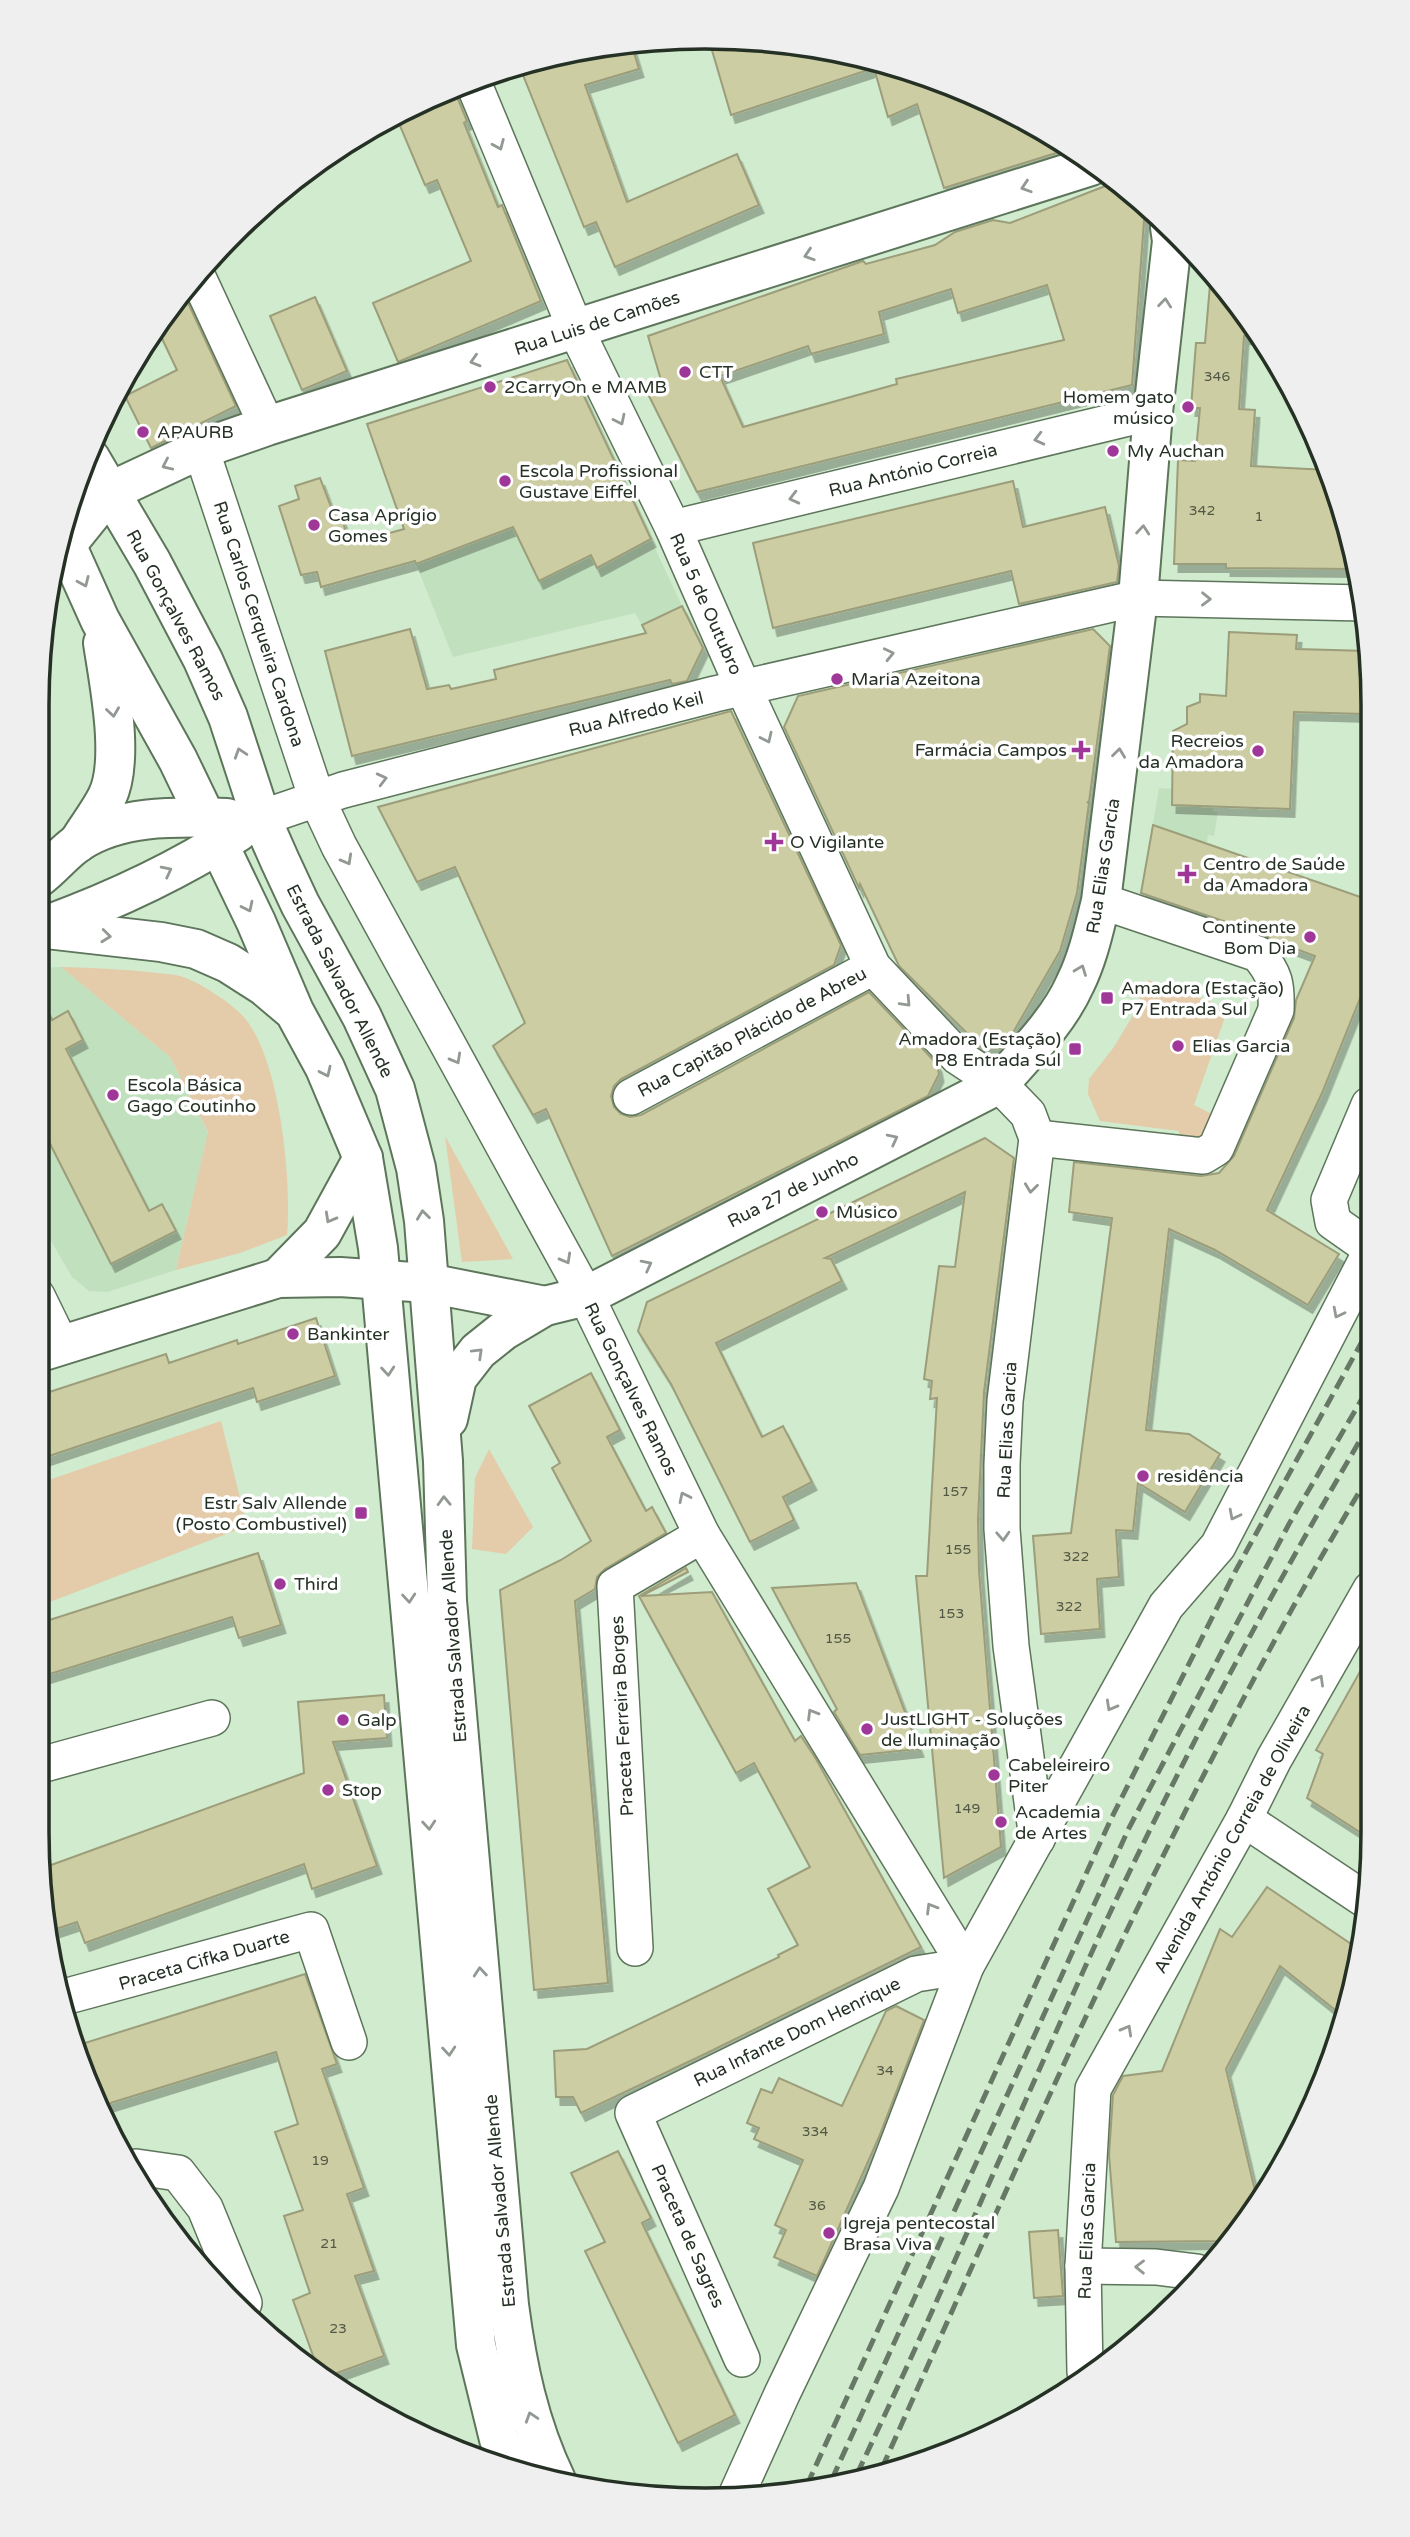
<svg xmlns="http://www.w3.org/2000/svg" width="1410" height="2537" font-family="'Varela Round',sans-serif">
<defs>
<filter id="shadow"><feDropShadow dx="4.5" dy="8" stdDeviation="0" flood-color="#0004"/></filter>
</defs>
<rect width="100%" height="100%" fill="#d0ebcd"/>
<g fill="#c1e1be">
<polygon points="567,360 682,606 642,625 635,613 453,657 416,564 367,424"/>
<polygon points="1159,788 1214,792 1213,811 1218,812 1214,836 1208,835 1206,849 1218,853 1221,848 1236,854 1213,920 1141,894"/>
<polygon points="61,967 170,1057 208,1133 176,1270 107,1292 89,1291 72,1277 37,1217 38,968"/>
</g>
<g fill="#e4cbaa">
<path d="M61,967c32,1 64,2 96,6 8,1 18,1 26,4 17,6 45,24 58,37 39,39 51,168 46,221l-47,18 -64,17 32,-138 -38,-75z"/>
<path d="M1148,980l64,22c7,5 12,9 12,18l-30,85 26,13 -13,27 -29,-3 1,-11 -79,-10 -12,-27 1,-15 25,-32 18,-30z"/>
<polygon points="445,1136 513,1259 462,1262"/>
<polygon points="221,1421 247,1526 37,1607 37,1484"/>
<polygon points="489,1449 533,1527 506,1554 472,1549 475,1478"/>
</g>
<g fill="#cccda2" stroke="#9c9d7a" stroke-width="2" fill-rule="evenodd" filter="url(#shadow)">
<polygon points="709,40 793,43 920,72 1039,126 1069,149 944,188 917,104 888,117 874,68 731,115"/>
<polygon points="631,43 639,69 585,85 627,202 737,154 759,205 615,267 596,222 584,227 519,65 532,59"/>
<polygon points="454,89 467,121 464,123 498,207 502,205 541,301 398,362 373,303 471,261 437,180 425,185 395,114 410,105"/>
<path d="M1113,183l32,24 -13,178 -435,107 -52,-104 16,-8 -13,-44 215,-75 3,3 69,-19 20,-13 38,-12 17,3zM1047,285l17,55 -168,39 1,5 -154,43 -23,-51 88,-30 3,8 73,-20 -5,-22 72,-23 7,24z"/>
<polygon points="1211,273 1262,337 1244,336 1239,409 1255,410 1251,466 1328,470 1338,490 1356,569 1226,568 1226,564 1174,564 1178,460 1195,461 1200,408 1191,408 1196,343 1205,343"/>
<polygon points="183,292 236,406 151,448 125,396 177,370 157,328"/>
<polygon points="315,297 347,371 302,390 270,316"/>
<polygon points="567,360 651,539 597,568 591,555 539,581 513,527 416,564 415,561 321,587 317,572 301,575 279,506 299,499 295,486 320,478 333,512 339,510 350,544 404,529 367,424"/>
<polygon points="1013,481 1023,527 1105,507 1119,566 1117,582 1019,604 1011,571 773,628 753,543"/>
<polygon points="682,606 703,648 687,681 672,684 670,680 352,756 325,651 410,629 427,689 449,685 451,689 496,679 494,670 646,633 642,625"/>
<polygon points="1093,629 1110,646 1089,802 1087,802 1089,803 1077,893 1060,951 1007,1043 1002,1048 982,1048 899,966 860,884 859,888 784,727 798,696"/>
<polygon points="1229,632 1297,635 1296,649 1368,651 1368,703 1365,703 1364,714 1294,712 1290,809 1172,805 1173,731 1187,724 1187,707 1200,702 1200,694 1226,696"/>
<polygon points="731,711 841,945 834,965 621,1079 614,1086 611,1096 614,1107 621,1114 630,1117 641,1115 869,992 937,1064 939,1074 928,1096 612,1256 546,1109 533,1115 493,1046 525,1023 455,867 417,882 378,807"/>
<polygon points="1153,825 1369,900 1369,976 1322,1093 1267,1210 1339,1254 1308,1305 1215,1250 1169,1229 1146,1430 1189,1434 1220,1454 1185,1512 1138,1483 1133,1531 1116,1530 1119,1577 1097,1579 1100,1629 1041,1634 1033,1536 1071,1533 1112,1218 1069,1212 1074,1162 1201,1176 1219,1173 1234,1156 1294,1018 1296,1000 1315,956 1272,940 1264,935 1141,893"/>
<polygon points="38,993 52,1020 68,1011 83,1040 66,1049 149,1211 162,1204 176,1231 111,1264 38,1120"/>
<polygon points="985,1138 1014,1158 984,1392 978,1519 979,1571 1001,1847 944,1878 916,1576 927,1576 937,1398 930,1399 932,1381 924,1379 939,1266 955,1267 965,1192 825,1258 831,1259 842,1281 716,1343 762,1437 783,1426 812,1482 783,1497 794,1520 750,1542 671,1384 638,1331 647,1302"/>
<polygon points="316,1318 335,1376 257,1402 253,1388 37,1460 37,1396 166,1354 169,1363 237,1340 238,1344"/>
<polygon points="591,1373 620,1430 607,1437 646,1511 652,1507 666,1533 605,1569 597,1577 595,1589 575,1601 608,1983 534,1990 500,1590 561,1560 591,1541 552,1468 560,1463 529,1406"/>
<polygon points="258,1553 281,1625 239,1638 232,1617 37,1678 37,1624"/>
<polygon points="686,1568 688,1572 641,1596 712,1592 795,1741 801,1736 816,1759 921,1947 707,2053 581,2113 573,2097 556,2097 554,2051 587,2049 779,1957 778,1955 798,1945 768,1889 810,1867 754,1763 736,1773 639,1596"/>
<polygon points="856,1583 919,1749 860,1755 834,1712 837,1709 772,1588"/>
<polygon points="1371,1652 1371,1751 1372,1840 1307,1798 1323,1754 1316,1750"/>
<polygon points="384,1695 387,1738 333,1742 377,1866 312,1889 304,1864 85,1943 77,1922 53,1930 43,1868 304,1773 298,1702"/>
<polygon points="1267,1887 1357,1948 1344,2017 1280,1966 1226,2069 1257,2199 1222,2241 1116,2242 1109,2155 1113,2095 1123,2076 1162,2071 1220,1929 1232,1937"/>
<polygon points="305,1974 337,2064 322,2069 364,2188 347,2194 374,2271 355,2276 384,2356 323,2378 320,2375 293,2300 310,2293 284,2216 303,2210 275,2132 298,2124 276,2052 104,2105 72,2047"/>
<polygon points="896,2006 924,2020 879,2137 817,2276 774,2257 786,2230 775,2225 803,2160 754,2139 759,2128 747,2123 761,2089 772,2093 779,2078 842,2106 886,2011"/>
<polygon points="618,2151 651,2218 642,2223 735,2415 678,2443 585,2251 605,2242 571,2173"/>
<polygon points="1058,2230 1063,2296 1034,2298 1029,2232"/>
</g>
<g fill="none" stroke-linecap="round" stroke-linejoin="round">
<g stroke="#5d755b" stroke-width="38">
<g id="street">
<polyline points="473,82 576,330 673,528 743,687 873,967 958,1057 999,1084 1028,1114 1037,1138 1005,1401 1002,1464 1002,1529 1011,1646 1037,1839"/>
<polyline points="196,273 267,426"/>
<polyline points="201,449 317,799 339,846 586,1296 702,1535 966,1966 916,1974 633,2113 742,2359"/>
<polyline points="673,528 1153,412"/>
<polyline points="261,818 343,790 715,694 1138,598 1364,603"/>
<polyline points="631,1097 873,967"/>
<polyline points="1369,1105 1329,1200 1333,1222 1370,1248"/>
<path d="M1037,1138l166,18 13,-8 60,-138c1,-26 -1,-36 -18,-56l-157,-53"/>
<polyline points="37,1296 61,1345"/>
<polyline points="37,1766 212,1718"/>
<polyline points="1244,1819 1367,1901"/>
<polyline points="635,1948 615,1586 702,1535"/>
<polyline points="64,1997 311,1930 349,2042"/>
<polyline points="136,2167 178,2173 205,2208 244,2303"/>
<polyline points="1083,2266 1156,2267 1197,2272"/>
<polyline points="1085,2372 1083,2266 1093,2089 1244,1819 1274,1759 1371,1589"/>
<polyline points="735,2498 782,2394 881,2188 966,1966 1166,1606 1218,1546 1370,1253"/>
</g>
</g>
<g stroke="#5d755b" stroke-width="42">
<g id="secondary">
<path d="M90,458l62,105 51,97 25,57 33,101 19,43 20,43 62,113 33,72 21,79 8,53 19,240 4,140 62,704c8,61 20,119 47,175"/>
<polyline points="60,531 100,620 178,760 256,922 294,1011 325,1068 363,1158 378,1248 476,2345 499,2439 512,2468"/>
<polyline points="67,544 109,492 201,449 267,426 1091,166"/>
<path d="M78,843c9,-15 21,-30 29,-46 18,-37 2,-114 -4,-154"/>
<path d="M38,878c15,-11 26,-26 41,-36 43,-28 99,-25 148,-24"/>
<path d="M47,925c66,-24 132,-55 191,-93"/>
<polyline points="38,928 161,942 196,949 228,963 264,986 290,1008"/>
<polyline points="278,1278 322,1233 363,1158"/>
<polyline points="37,1353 278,1278 340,1277 428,1283 545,1306"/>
<path d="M448,1419l9,-41 21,-27 25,-20 42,-25 41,-10 413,-212c27,-31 59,-62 76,-100 13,-26 19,-55 26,-83l37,-303 15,-186 19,-171 -2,-14"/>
</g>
</g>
<use href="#street" stroke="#fff" stroke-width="35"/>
<use href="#secondary" stroke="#fff" stroke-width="38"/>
<g stroke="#677866" stroke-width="5" stroke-dasharray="14 7" stroke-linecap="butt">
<path d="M882,2468c151,-337 297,-677 488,-994"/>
<path d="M857,2474c85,-179 162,-362 244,-542 81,-174 172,-343 269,-509"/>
<polyline points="832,2479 1129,1828 1289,1524 1370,1385"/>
<polyline points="807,2485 1111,1819 1236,1570 1370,1327"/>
</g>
</g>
<defs><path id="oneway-chevron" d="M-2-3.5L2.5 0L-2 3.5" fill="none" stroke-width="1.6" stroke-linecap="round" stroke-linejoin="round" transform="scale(1.75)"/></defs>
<g stroke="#929892">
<use href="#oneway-chevron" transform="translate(499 145) rotate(67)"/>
<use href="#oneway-chevron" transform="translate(1026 187) rotate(162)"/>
<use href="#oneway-chevron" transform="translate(809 255) rotate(162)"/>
<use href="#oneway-chevron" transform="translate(1165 303) rotate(-84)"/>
<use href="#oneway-chevron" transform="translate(475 361) rotate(163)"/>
<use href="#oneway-chevron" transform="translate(620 420) rotate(64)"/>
<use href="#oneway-chevron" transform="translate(1039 439) rotate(166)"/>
<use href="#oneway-chevron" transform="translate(167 465) rotate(155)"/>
<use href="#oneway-chevron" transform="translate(794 498) rotate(166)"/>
<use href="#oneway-chevron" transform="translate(1143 530) rotate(-85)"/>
<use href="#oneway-chevron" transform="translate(84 582) rotate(66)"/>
<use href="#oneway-chevron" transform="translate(1206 599) rotate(1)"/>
<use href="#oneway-chevron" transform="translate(889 654) rotate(-13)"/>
<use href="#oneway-chevron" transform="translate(113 712) rotate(82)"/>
<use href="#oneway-chevron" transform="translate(767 738) rotate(65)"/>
<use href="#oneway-chevron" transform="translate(240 753) rotate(-108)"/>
<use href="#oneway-chevron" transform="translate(1119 753) rotate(-83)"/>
<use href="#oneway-chevron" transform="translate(382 779) rotate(-14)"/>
<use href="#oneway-chevron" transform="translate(347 860) rotate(61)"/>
<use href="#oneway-chevron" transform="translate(167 871) rotate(-27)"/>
<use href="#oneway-chevron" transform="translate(248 907) rotate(64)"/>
<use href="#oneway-chevron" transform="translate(106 936) rotate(6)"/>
<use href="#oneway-chevron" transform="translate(1081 970) rotate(-69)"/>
<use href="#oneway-chevron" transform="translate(906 1002) rotate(47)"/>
<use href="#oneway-chevron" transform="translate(456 1059) rotate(61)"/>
<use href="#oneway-chevron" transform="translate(326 1072) rotate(65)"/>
<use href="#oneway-chevron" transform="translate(893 1139) rotate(-27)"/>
<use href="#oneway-chevron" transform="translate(1031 1188) rotate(97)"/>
<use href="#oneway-chevron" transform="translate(423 1215) rotate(-97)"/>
<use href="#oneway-chevron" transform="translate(330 1218) rotate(119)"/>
<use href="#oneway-chevron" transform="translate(566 1259) rotate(61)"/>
<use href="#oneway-chevron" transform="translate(647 1265) rotate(-27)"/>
<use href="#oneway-chevron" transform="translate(1338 1313) rotate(117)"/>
<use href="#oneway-chevron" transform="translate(478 1353) rotate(-44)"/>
<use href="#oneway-chevron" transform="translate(388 1371) rotate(85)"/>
<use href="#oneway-chevron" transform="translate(684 1497) rotate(-116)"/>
<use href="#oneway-chevron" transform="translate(444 1501) rotate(-92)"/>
<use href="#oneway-chevron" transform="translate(1234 1515) rotate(117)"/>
<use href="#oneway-chevron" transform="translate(1003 1536) rotate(87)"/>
<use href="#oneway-chevron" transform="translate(409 1598) rotate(85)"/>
<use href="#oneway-chevron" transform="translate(1319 1680) rotate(-60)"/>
<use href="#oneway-chevron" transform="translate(1111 1706) rotate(119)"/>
<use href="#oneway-chevron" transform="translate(812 1714) rotate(-121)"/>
<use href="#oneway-chevron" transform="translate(429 1825) rotate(85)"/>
<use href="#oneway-chevron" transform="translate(931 1908) rotate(-121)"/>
<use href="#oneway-chevron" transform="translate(480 1972) rotate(-95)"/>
<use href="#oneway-chevron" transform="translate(1127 2030) rotate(-61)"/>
<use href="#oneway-chevron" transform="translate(449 2051) rotate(85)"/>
<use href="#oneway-chevron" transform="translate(1140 2267) rotate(-179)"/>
<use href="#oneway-chevron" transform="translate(531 2417) rotate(-108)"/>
</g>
<g fill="#9f3799" stroke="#fff" stroke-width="2.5">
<circle cx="685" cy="372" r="7"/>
<circle cx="490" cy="387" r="7"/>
<circle cx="1188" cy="407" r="7"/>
<circle cx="143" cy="432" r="7"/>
<circle cx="1113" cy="451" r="7"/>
<circle cx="505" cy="481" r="7"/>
<circle cx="314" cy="525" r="7"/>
<circle cx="837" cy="679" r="7"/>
<path d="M1077.5 739.5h7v7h7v7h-7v7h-7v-7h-7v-7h7z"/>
<circle cx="1258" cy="751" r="7"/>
<path d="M770.5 831.5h7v7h7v7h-7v7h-7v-7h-7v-7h7z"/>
<path d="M1183.5 863.5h7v7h7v7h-7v7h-7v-7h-7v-7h7z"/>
<circle cx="1310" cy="937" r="7"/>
<rect x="1100" y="991" width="14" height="14" rx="3.5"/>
<circle cx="1178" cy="1046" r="7"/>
<rect x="1068" y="1042" width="14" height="14" rx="3.5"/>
<circle cx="113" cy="1095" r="7"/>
<circle cx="822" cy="1212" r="7"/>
<circle cx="293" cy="1334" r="7"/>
<circle cx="1143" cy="1476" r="7"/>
<rect x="354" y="1506" width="14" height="14" rx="3.5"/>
<circle cx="280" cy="1584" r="7"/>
<circle cx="343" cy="1720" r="7"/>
<circle cx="867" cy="1729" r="7"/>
<circle cx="994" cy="1775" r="7"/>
<circle cx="328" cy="1790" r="7"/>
<circle cx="1001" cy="1822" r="7"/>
<circle cx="829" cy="2233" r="7"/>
</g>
<g text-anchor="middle" stroke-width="7" stroke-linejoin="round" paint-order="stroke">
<g font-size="14" fill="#505845">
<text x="1217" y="381">346</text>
<text x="1202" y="515">342</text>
<text x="1259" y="521">1</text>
<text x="955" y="1496">157</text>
<text x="958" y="1554">155</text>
<text x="1076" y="1561">322</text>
<text x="1069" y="1611">322</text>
<text x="951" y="1618">153</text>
<text x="838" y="1643">155</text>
<text x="967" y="1813">149</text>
<text x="885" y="2075">34</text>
<text x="815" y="2136">334</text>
<text x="320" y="2165">19</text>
<text x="817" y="2210">36</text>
<text x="329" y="2248">21</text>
<text x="338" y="2333">23</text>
</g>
<g font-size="18" fill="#263126" stroke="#fff">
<text transform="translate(597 323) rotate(-18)" y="6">Rua Luis de Camões</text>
<text transform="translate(913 470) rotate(-14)" y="6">Rua António Correia</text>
<text transform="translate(706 604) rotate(66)" y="6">Rua 5 de Outubro</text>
<text transform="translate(176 615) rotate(62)" y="6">Rua Gonçalves Ramos</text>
<text transform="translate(259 624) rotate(72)" y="6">Rua Carlos Cerqueira Cardona</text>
<text transform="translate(636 714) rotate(-14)" y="6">Rua Alfredo Keil</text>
<text transform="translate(1103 866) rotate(-81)" y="6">Rua Elias Garcia</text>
<text transform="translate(340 981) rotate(63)" y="6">Estrada Salvador Allende</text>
<text transform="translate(752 1032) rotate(-28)" y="6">Rua Capitão Plácido de Abreu</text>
<text transform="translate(793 1190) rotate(-27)" y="6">Rua 27 de Junho</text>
<text transform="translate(631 1389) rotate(64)" y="6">Rua Gonçalves Ramos</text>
<text transform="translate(1007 1430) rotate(-87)" y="6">Rua Elias Garcia</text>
<text transform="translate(453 1636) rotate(-94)" y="6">Estrada Salvador Allende</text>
<text transform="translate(622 1716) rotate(-93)" y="6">Praceta Ferreira Borges</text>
<text transform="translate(1232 1839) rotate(-61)" y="6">Avenida António Correia de Oliveira</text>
<text transform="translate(204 1960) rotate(-16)" y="6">Praceta Cifka Duarte</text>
<text transform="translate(797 2032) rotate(-26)" y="6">Rua Infante Dom Henrique</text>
<text transform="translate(500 2201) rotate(-95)" y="6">Estrada Salvador Allende</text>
<text transform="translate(1087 2231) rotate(-88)" y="6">Rua Elias Garcia</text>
<text transform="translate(688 2236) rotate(66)" y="6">Praceta de Sagres</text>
</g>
<g font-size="18" fill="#263126" stroke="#fff" text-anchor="start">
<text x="699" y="378">CTT</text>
<text x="504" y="393">2CarryOn e MAMB</text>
<text x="1174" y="403" text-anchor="end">Homem gato<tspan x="1174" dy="21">músico</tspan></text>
<text x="157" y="438">APAURB</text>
<text x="1127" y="457">My Auchan</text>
<text x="519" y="477">Escola Profissional<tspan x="519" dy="21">Gustave Eiffel</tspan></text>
<text x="328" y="521">Casa Aprígio<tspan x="328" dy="21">Gomes</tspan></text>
<text x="851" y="685">Maria Azeitona</text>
<text x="1244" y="747" text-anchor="end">Recreios<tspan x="1244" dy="21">da Amadora</tspan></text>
<text x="1067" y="756" text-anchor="end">Farmácia Campos</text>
<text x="790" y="848">O Vigilante</text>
<text x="1203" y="870">Centro de Saúde<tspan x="1203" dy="21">da Amadora</tspan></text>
<text x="1296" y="933" text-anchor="end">Continente<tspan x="1296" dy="21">Bom Dia</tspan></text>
<text x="1121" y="994">Amadora (Estação)<tspan x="1121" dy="21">P7 Entrada Sul</tspan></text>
<text x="1061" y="1045" text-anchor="end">Amadora (Estação)<tspan x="1061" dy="21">P8 Entrada Sul</tspan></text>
<text x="1192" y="1052">Elias Garcia</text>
<text x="127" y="1091">Escola Básica<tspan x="127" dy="21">Gago Coutinho</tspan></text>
<text x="836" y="1218">Músico</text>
<text x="307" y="1340">Bankinter</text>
<text x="1157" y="1482">residência</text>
<text x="347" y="1509" text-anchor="end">Estr Salv Allende<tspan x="347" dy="21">(Posto Combustivel)</tspan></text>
<text x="294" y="1590">Third</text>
<text x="881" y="1725">JustLIGHT - Soluções<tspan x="881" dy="21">de Iluminação</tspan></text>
<text x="357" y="1726">Galp</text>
<text x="1008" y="1771">Cabeleireiro<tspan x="1008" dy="21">Piter</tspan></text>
<text x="342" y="1796">Stop</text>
<text x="1015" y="1818">Academia<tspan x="1015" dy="21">de Artes</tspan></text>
<text x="843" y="2229">Igreja pentecostal<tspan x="843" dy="21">Brasa Viva</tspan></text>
</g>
</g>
<path d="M0 0H1410V2537H0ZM705 49H705A656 656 0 0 1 1361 705V1832A656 656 0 0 1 705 2488H705A656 656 0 0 1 49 1832V705A656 656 0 0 1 705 49Z" fill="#eeefee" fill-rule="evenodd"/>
<path fill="none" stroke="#263126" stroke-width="3.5" d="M705 49H705A656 656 0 0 1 1361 705V1832A656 656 0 0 1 705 2488H705A656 656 0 0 1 49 1832V705A656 656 0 0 1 705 49Z"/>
</svg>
